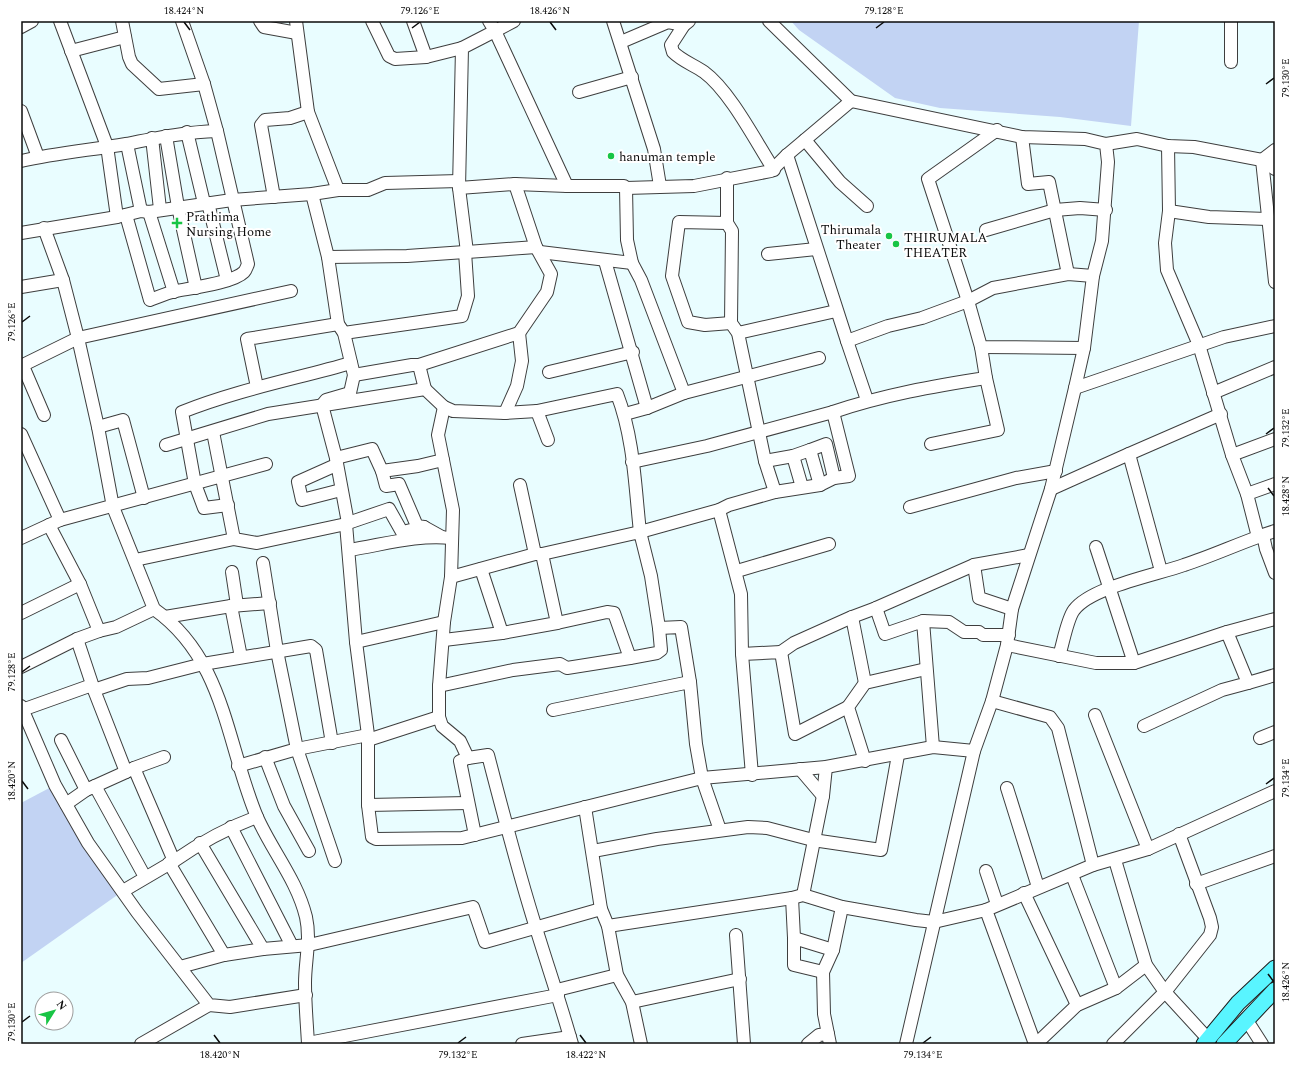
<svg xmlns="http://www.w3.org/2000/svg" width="1296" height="1065" font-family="Spectral,serif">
<rect width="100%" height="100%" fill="#e9fdff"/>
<g fill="#c2d3f3">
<polygon points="791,21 1139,21 1131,126 1060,117 940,108 895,98 799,30"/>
<polygon points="55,785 123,891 21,963 21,803"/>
</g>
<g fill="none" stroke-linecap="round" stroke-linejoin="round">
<g stroke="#3e3e3e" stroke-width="14">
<g id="minor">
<polyline points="60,21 107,146 117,217"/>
<polyline points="122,21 129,57 132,64 159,89 204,84"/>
<polyline points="260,21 264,27 297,33"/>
<polyline points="296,21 308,112 338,190"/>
<polyline points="372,21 389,56 395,59 426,57"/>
<polyline points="413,21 426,57 462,48"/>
<polyline points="514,21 495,31 567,186"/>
<polyline points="613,21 654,149 660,186"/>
<path d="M689,21l-5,4 -13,20 2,7c9,9 21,13 31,20 26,19 52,70 70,98"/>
<polyline points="769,21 851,101 1022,137 1085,139 1106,144 1108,162 1102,241 1093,276 1084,348 1075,388 1051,489 1012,609 1007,645 992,701 974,751 906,1044"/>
<polyline points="1231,21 1231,62"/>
<polyline points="21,27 32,21"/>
<polyline points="621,42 668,22 684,25"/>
<polyline points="71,51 125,37"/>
<polyline points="579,92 632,77"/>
<polyline points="21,111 38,157"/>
<polyline points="997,130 928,179 968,301 981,347 1084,348"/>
<polyline points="187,132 204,203"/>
<polyline points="166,136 178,207 196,288"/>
<polyline points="1022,137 1028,184 1049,182 1068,274"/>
<polyline points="152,138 160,209"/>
<polyline points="805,140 840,182 867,206"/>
<polyline points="127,144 141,211"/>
<polyline points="1106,144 1137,139 1168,146 1194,147 1262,160 1275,169"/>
<polyline points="1168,146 1169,211 1165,243 1167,270 1199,345 1232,455 1247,494 1258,537 1263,535 1266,549 1275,573"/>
<polyline points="787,155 847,341 888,326 922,318 968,301 993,288 1068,274 1093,276"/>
<polyline points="1270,159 1262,160 1275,150"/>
<polyline points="1262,160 1275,282"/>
<path d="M21,161c35,-8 70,-11 105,-17 31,-6 60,-12 91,-13"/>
<polyline points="727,178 727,223 732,231 731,323 738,333 765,461 775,492"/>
<polyline points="312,194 328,257 338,324 344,333 354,375 350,393 326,400 322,405 336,458 348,523 346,524 356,642 368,735 368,805 372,837 376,839 462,838 702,778 826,767 933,747 974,751"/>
<polyline points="274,197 261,125 265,120 290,118 308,112"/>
<polyline points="208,203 227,280"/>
<polyline points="1169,211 1209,217 1267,219"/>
<polyline points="149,212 174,292"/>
<path d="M126,215l24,85c8,-3 17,-7 26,-9 15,-3 57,-8 68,-19 2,-2 3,-6 4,-8l-31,-133 -13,-47 -22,-63"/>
<polyline points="727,223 679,222 672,276 688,322 705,325 731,323"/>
<path d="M44,228l19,52 15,58 20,89 15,80 41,102c71,50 72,134 103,208 15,34 40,63 49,100 5,23 -1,44 -1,66 0,21 2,41 3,61"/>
<polyline points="986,230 1055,210 1080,208 1106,210"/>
<polyline points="21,233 117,217 141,211 149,212 232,200 312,194 338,190 368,190 385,183 459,181 459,188 515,184 567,186 624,186 626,188 694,186 771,171 787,155 851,101"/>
<polyline points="467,252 536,247"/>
<polyline points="540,252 632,263 627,240 626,188"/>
<polyline points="768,254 816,249"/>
<polyline points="328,257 407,256 465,252"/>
<polyline points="605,261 647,408"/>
<polyline points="21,287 63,280"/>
<polyline points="344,333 462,316 468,296 465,252 467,252 459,188 462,48 495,31 489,21"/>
<polyline points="738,333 836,311"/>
<polyline points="847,341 867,400"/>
<polyline points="419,365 425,389"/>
<polyline points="21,366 78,338 291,291"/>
<polyline points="23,366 44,415"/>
<polyline points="549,372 633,352"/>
<polyline points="354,375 412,365 419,365 519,333 547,292 551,274 536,247 515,184"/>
<polyline points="257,387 247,339 338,324"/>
<polyline points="1075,388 1224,337 1275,326"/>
<polyline points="684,393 819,358"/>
<polyline points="1213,393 1275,367"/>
<polyline points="537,411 548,440"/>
<path d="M833,412c50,-17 101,-26 153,-34l-5,-31"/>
<polyline points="505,413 517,386 522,361 519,333"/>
<polyline points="625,414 647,408 684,393 641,280 632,263"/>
<polyline points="98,427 123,420 144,498"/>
<polyline points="213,432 234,539 257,543 346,524"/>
<polyline points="21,434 60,520 21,538"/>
<polyline points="931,444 998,430 986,378"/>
<polyline points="166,445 268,414 425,389 444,407"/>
<polyline points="810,450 826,444 834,478"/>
<polyline points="1129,454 1221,414"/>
<polyline points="1232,455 1275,439"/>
<polyline points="793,456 802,487"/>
<polyline points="336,458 372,449 382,471 418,466 443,460"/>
<polyline points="765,461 793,456 810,450 820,485"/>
<polyline points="336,465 298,482 302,500 341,490"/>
<polyline points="382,471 386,486 399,484 417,526 424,527 442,537"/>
<polyline points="520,485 535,554"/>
<polyline points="1051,489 1129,454 1161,571"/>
<polyline points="1247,494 1275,484"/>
<path d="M228,505l-24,3 -9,-24 -13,-72c55,-22 113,-33 169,-49"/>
<polyline points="910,507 1016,478 1056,471"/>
<polyline points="719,510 741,594 742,654"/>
<polyline points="60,520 266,464"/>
<polyline points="348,523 389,509 402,532 424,527"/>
<polyline points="1263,535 1275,531"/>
<polyline points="1096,547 1134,663"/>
<path d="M349,550c33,-5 69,-16 102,-12"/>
<polyline points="135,560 234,539"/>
<polyline points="974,565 979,598 1012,609"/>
<polyline points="481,569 502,633"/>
<polyline points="737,571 829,544"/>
<polyline points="232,572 237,605"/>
<polyline points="451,577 535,554 542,554"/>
<polyline points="231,606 270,603"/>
<polyline points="876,608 885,634 923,621 933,747"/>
<polyline points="21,613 80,584"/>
<polyline points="165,617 231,606 241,657"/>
<polyline points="852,617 865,683"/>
<polyline points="923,621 949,622 964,632 979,632 983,635 1009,635"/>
<polyline points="557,623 607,612 614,613 630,658 657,653 661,650 659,628"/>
<polyline points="99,631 116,627 154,609"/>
<polyline points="1227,632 1275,619"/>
<polyline points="77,639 94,690 127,679 148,678 203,664 311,646 316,650 332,743"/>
<polyline points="444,640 502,633 557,623 542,554 640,532 651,576 659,628 681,627 690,682"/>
<polyline points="356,642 444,622"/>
<polyline points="1007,645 1096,663 1134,663 1227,632 1248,683 1222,690 1144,726"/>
<polyline points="781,652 794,643 852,617 876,608 974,565 1029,555"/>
<path d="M1059,656c4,-12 8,-37 15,-46 17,-23 82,-35 110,-45 25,-8 49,-19 74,-28"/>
<polyline points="21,667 77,639 99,631 80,584 49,525"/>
<polyline points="1248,683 1275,675"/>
<polyline points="439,686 513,670 560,664 567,668 630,658"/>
<path d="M94,690l32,82 8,-4 40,93c26,-18 53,-33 83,-44"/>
<polyline points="992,701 1050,717 1058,728 1093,865"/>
<polyline points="21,706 55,785 88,843 137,912 209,1005 230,1007 306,995"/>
<polyline points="22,710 92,685"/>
<polyline points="553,710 690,682 696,744 702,778 720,830"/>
<polyline points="1095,715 1148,849"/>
<polyline points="1260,738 1275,732"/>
<polyline points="61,740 86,790"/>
<polyline points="368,740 439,717"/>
<polyline points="265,757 284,806 309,851"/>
<path d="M468,758l-8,-17 -18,-15 -3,-9v-31l5,-64 7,-45 2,-67 -15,-75 6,-28 9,4 52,2 32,-2 80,-17c17,44 18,93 23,138l79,-22 10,-5 46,-13 45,-7 14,-7 15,-2 -16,-64 -126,34 -75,16"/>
<polyline points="865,761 848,707 865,683 926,669"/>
<polyline points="238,766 297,749 277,651 263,563"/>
<polyline points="134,768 164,757"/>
<polyline points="800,769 823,796"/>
<polyline points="752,775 742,654 781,652 795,734 848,707"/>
<polyline points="95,786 126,772"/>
<polyline points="1007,788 1038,887"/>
<polyline points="66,804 86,790 95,786 145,877"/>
<polyline points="368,805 468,803"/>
<polyline points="585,807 601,909 608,926 617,975 632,1002 641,1044"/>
<polyline points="231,827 292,946"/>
<path d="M475,835l-15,-74 8,-3 20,-3c15,58 30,116 48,173 12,39 25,77 36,116"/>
<polyline points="200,843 263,949"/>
<polyline points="593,851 657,839 748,827 767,828 813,840 881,850 898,755"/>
<polyline points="1115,860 1146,965 1165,992 1209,1040"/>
<polyline points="335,861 297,749 368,735"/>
<polyline points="169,863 224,955"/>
<polyline points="986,871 997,904"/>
<polyline points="1072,875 1116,988"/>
<polyline points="1196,884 1275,856"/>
<polyline points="123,891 174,861"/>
<polyline points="1024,893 1077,1005"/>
<polyline points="803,895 823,796 826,767"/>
<polyline points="792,898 794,938 794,965 823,972"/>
<polyline points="608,926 792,898 803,895 842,907 916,920 934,922 986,910"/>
<polyline points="736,935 744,1044"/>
<polyline points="794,938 833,950"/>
<polyline points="180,967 224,955 263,949 309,945 473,907 485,942 601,909"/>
<polyline points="557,990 617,975"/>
<polyline points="632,1002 740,979"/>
<polyline points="1246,1019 1262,1044"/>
<polyline points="308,1043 558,995"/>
<polyline points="141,1044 209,1005"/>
<polyline points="522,1044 570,1037"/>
<polyline points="808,1044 819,1035 828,1034"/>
<polyline points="830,1044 824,1014 823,972 833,950 842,907"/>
<polyline points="1035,1044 986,910 1093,865 1148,849 1275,791"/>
<polyline points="1036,1044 1077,1005 1116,988 1146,965"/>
<polyline points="1113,1044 1165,992 1210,935 1212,927 1210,918 1179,834"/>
</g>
</g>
<g stroke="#1c1c1c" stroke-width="17">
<g id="major">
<polyline points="1204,1044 1238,1003 1275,968"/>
<polyline points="1224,1044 1275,990"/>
</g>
</g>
<use href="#minor" stroke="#fff" stroke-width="12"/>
<use href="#major" stroke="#59f5ff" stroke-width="15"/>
</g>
<path fill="none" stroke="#0b0b0b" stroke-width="1.5" d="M184,22l6,8M550,22l6,8M412,28l8,-6M876,28l8,-6M1266,84l8,-6M22,322l8,-6M1266,434l8,-6M1268,488l6,8M22,672l8,-6M22,781l6,8M1266,784l8,-6M1268,974l6,8M22,1022l8,-6M214,1035l6,8M580,1035l6,8M458,1043l8,-6M923,1043l8,-6"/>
<g fill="#19c545" stroke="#fff" stroke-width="1.5">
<circle cx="611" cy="156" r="4"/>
<path d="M175 217h4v4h4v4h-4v4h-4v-4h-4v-4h4z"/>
<circle cx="889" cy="236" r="4"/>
<circle cx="896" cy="244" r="4"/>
</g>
<g text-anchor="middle" stroke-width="4" stroke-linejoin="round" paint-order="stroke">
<g font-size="13" fill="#0b0b0b" stroke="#fff" text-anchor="start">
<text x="619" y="161">hanuman temple</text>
<text x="186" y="221">Prathima<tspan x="186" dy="15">Nursing Home</tspan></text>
<text x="881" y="234" text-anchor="end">Thirumala<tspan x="881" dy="15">Theater</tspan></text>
<text x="904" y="242">THIRUMALA<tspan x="904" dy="15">THEATER</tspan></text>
</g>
</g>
<rect width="1296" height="1065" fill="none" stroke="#ffffff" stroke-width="44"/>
<g transform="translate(54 1011) rotate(53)"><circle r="19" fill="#ffffff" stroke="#9d9d9d"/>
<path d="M0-3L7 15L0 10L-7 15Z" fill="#19c545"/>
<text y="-6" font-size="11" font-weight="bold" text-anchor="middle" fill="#0b0b0b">N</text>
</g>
<rect x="22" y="22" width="1252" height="1021" fill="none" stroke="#0b0b0b" stroke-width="1.5"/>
<g font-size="10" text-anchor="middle" fill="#0b0b0b">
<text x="184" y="14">18.424°N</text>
<text x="420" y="14">79.126°E</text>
<text x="550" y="14">18.426°N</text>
<text x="884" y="14">79.128°E</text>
<text transform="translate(1285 78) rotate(-90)" y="4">79.130°E</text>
<text transform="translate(11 322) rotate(-90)" y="4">79.126°E</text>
<text transform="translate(1285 428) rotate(-90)" y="4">79.132°E</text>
<text transform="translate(1285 496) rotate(-90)" y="4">18.428°N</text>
<text transform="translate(11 672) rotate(-90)" y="4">79.128°E</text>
<text transform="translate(1285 778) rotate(-90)" y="4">79.134°E</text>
<text transform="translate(11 781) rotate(-90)" y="4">18.420°N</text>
<text transform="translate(1285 982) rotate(-90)" y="4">18.426°N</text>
<text transform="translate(11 1022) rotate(-90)" y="4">79.130°E</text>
<text x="220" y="1058">18.420°N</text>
<text x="458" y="1058">79.132°E</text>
<text x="586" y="1058">18.422°N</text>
<text x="923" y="1058">79.134°E</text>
</g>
</svg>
